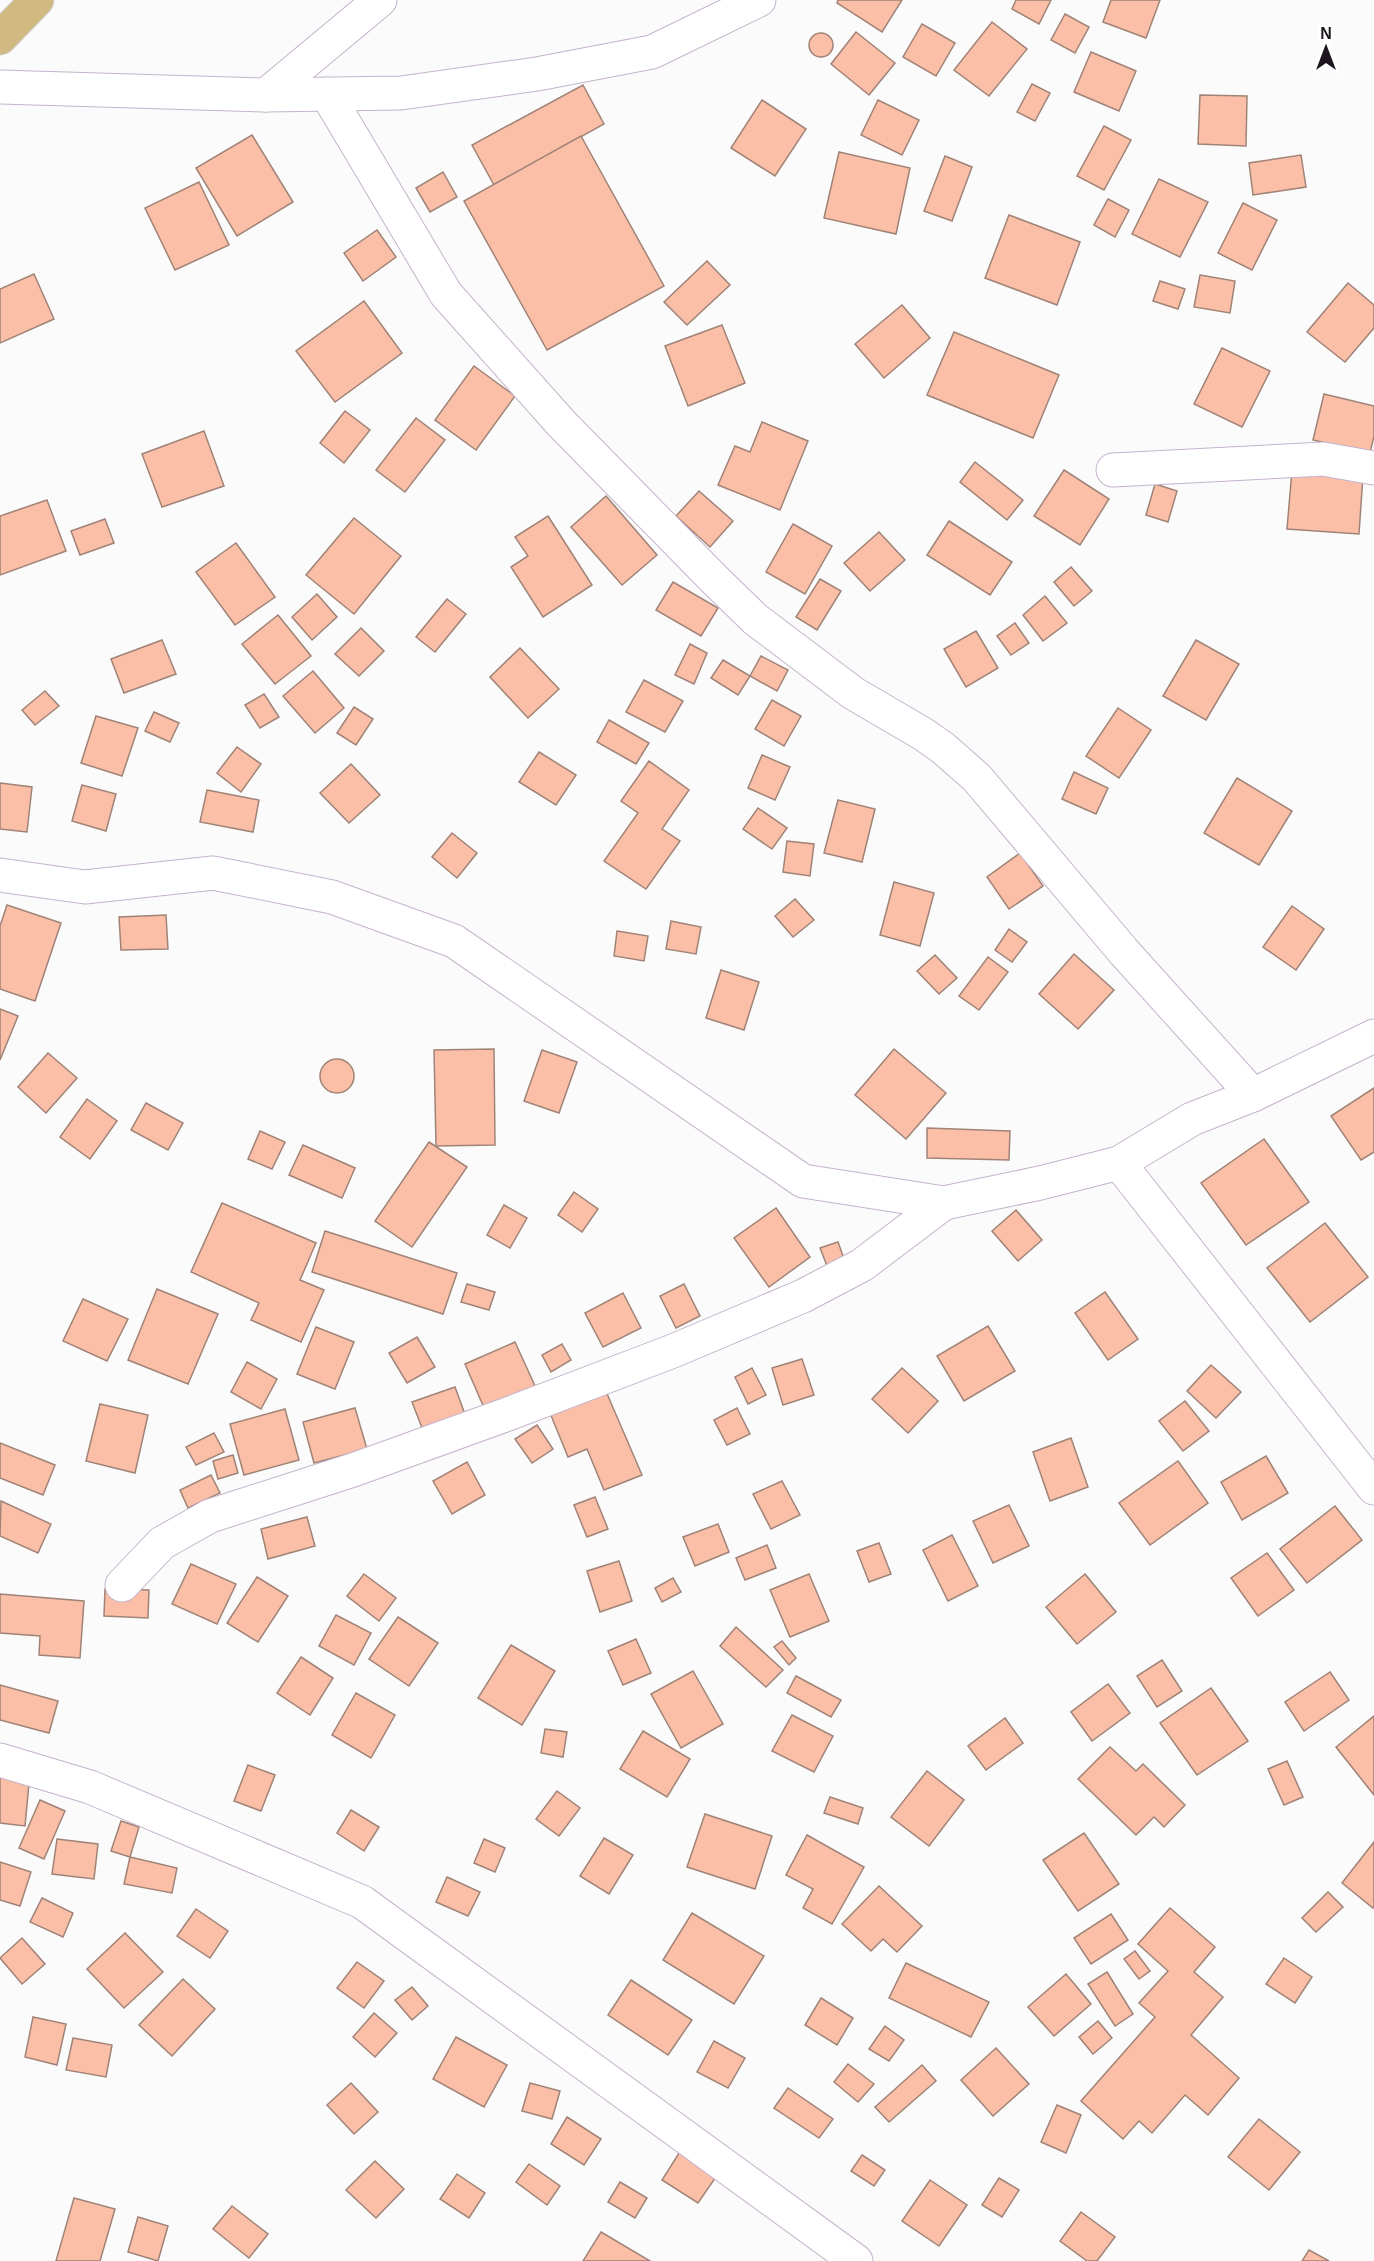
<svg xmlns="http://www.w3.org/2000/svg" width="1374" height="2261" font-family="Helvetica,sans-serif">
<rect width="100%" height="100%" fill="#fbfbfb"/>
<g fill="#fbbfa7" stroke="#a08377" stroke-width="1.5">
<polygon points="838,0 902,0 882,32 837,3"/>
<polygon points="1016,0 1051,0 1039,24 1012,9"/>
<polygon points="1111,0 1160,0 1146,38 1103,22"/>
<polygon points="1065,14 1089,27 1075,53 1051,40"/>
<polygon points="992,22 1027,49 989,96 954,70"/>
<polygon points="922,24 955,43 936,76 903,57"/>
<polygon points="856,32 895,63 869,95 831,64"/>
<circle cx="821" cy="45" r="12"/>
<polygon points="1091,52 1136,71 1119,111 1074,92"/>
<polygon points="1032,84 1050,93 1035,121 1017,112"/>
<polygon points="583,85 604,124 494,185 472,145"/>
<polygon points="1200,95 1247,96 1246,146 1198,144"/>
<polygon points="762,100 806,129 775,176 731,148"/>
<polygon points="878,100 919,120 902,155 861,135"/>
<polygon points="1104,126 1131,140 1104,190 1077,176"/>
<polygon points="252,135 293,202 237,236 196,168"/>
<polygon points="581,136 664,286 547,350 464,201"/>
<polygon points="839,152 910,168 896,234 824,218"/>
<polygon points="1301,155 1306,187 1253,195 1249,163"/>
<polygon points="945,156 972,167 952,221 924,211"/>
<polygon points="443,172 457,197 430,212 416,188"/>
<polygon points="1159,179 1208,202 1180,257 1132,234"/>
<polygon points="199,182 229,245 175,270 145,208"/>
<polygon points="1108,199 1129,210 1115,237 1094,225"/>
<polygon points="1243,203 1277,220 1252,270 1218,253"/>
<polygon points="1009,215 1080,242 1057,305 985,278"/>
<polygon points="377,230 396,257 363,281 344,253"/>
<polygon points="707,261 730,285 687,325 664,302"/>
<polygon points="34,274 54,319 0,343 0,289"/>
<polygon points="1200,275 1235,281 1230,313 1194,307"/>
<polygon points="1160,281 1185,289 1178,309 1153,301"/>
<polygon points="1348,283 1374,305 1374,328 1345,362 1307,332"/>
<polygon points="364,301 402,353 335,402 296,351"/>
<polygon points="902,305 930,338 884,378 855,344"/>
<polygon points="722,325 745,383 688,406 665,346"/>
<polygon points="954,332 1059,375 1033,438 927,395"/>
<polygon points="1222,348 1270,371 1242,427 1194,404"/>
<polygon points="474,366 515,396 476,450 435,420"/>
<polygon points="1324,394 1374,406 1374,436 1370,453 1313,440"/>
<polygon points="345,411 370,430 344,463 320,443"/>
<polygon points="416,418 445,440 405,492 376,470"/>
<polygon points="762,422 808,441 780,510 718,485 735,446 750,452"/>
<polygon points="204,431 224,486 162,507 142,454"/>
<polygon points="975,462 1023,500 1007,520 960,482"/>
<polygon points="1064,470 1109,499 1080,545 1034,516"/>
<polygon points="1292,470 1363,475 1359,534 1287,529"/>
<polygon points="1155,484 1177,491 1168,522 1146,515"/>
<polygon points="699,491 733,521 710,547 676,516"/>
<polygon points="606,496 657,555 622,585 571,527"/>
<polygon points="47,500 66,551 0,575 0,516"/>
<polygon points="548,516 592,585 543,617 511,567 528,556 515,537"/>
<polygon points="354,518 401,556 354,614 306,575"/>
<polygon points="105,519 114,543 80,555 71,531"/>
<polygon points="949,521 1012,562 990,595 927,555"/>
<polygon points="793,524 832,546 805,594 766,572"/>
<polygon points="879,532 905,560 870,591 844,563"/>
<polygon points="236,543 275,597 235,625 196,572"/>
<polygon points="1071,567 1092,591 1074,606 1054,582"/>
<polygon points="820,579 841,591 817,630 796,617"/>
<polygon points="673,582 718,608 701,636 656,610"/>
<polygon points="317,594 337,617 312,640 292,617"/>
<polygon points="1045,596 1067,623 1043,641 1023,615"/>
<polygon points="447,599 466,614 435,652 416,637"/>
<polygon points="278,615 311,656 275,684 242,644"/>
<polygon points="1015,623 1029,643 1011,655 997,636"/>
<polygon points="361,628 384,651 359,676 335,654"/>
<polygon points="976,631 998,668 966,687 944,649"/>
<polygon points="162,640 176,674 124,693 111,659"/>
<polygon points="1196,640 1239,664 1206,720 1163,696"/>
<polygon points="690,644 707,653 694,684 675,675"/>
<polygon points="520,648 559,689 528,718 490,677"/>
<polygon points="761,656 788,670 777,691 750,676"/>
<polygon points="723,660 750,676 738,695 711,678"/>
<polygon points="313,671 344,708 315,733 283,696"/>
<polygon points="644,680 683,701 665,732 626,712"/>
<polygon points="45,691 59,706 35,725 22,710"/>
<polygon points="264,694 279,717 260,728 245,705"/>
<polygon points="772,700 801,716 784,746 755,729"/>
<polygon points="354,707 373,719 356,745 337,733"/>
<polygon points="1118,708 1151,730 1119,778 1086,756"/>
<polygon points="154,712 179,723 170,742 145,731"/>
<polygon points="96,716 138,728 122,776 81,763"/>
<polygon points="609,720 649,743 636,764 597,742"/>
<polygon points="237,747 261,764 241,792 217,773"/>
<polygon points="539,752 576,775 556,805 519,782"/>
<polygon points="762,755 790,767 775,800 748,788"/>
<polygon points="649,761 689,790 662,829 680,841 646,889 604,861 638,813 621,801"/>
<polygon points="351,764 380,795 349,823 320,793"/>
<polygon points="1074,772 1108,788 1096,814 1062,799"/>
<polygon points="1237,778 1292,811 1259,865 1204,833"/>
<polygon points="0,783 32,787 27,832 0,829"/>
<polygon points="82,785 116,794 106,831 72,821"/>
<polygon points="207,790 259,800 253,832 200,822"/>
<polygon points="838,800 875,809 862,862 824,853"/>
<polygon points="758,808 787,828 772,849 743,829"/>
<polygon points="452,833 477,853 457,878 432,857"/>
<polygon points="787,841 814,844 810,876 783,872"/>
<polygon points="1020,853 1043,886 1009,909 987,877"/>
<polygon points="894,882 934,893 920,946 880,935"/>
<polygon points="795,899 814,920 793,937 775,916"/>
<polygon points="7,905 61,923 35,1001 0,989 0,926"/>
<polygon points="1292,906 1324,929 1296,970 1263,947"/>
<polygon points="166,915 168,949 121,950 119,917"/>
<polygon points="671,921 701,927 696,954 666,949"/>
<polygon points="1009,929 1027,942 1012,962 995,950"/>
<polygon points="617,931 648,936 644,961 614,956"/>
<polygon points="1074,954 1114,990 1078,1029 1039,994"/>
<polygon points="935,955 957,978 939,994 917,971"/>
<polygon points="988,957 1008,972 979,1010 959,996"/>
<polygon points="721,970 759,982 744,1030 706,1018"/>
<polygon points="0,1009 18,1016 0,1060"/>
<polygon points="494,1049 495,1145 436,1146 434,1050"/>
<polygon points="894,1049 946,1093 906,1139 855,1095"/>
<polygon points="542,1050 577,1062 559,1113 524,1101"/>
<polygon points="48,1053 77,1078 46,1113 18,1087"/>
<circle cx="337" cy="1076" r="17"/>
<polygon points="1374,1088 1374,1152 1361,1160 1331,1116"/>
<polygon points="87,1099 117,1121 90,1159 60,1137"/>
<polygon points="146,1103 183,1123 168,1150 131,1130"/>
<polygon points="927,1128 1010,1131 1009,1160 927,1158"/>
<polygon points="260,1131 285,1142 272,1169 248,1159"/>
<polygon points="1264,1139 1309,1202 1246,1245 1201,1183"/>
<polygon points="429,1142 467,1167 412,1247 375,1221"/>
<polygon points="303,1145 355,1168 342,1198 289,1175"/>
<polygon points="574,1192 598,1209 582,1232 558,1215"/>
<polygon points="222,1203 316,1243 300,1280 324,1290 301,1342 251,1320 259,1303 191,1272"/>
<polygon points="504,1205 527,1218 510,1248 487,1235"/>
<polygon points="776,1208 810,1257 769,1287 734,1238"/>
<polygon points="1016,1210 1042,1240 1018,1261 992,1231"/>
<polygon points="1325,1223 1368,1277 1310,1322 1267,1268"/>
<polygon points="325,1231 457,1273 443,1314 312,1272"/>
<polygon points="838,1242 846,1264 829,1271 820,1248"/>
<polygon points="467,1284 495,1292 489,1310 461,1302"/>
<polygon points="684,1284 700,1316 676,1328 660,1296"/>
<polygon points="157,1289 218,1314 188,1384 128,1360"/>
<polygon points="1105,1292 1138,1339 1108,1360 1075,1313"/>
<polygon points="623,1293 641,1328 603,1347 585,1313"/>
<polygon points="83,1299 128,1319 107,1361 63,1341"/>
<polygon points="988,1326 1015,1371 964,1401 937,1356"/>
<polygon points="316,1327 354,1342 335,1389 297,1374"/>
<polygon points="417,1337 435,1367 407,1383 389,1353"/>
<polygon points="515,1342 536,1388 485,1410 465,1364"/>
<polygon points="562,1344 571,1360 551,1372 542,1355"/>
<polygon points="802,1359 814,1395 783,1405 772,1368"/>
<polygon points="247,1362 277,1379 261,1409 231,1392"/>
<polygon points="1211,1365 1241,1392 1216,1418 1187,1391"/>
<polygon points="752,1368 766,1395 748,1404 735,1377"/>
<polygon points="902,1368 938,1401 908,1433 872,1399"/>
<polygon points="455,1387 466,1417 424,1433 412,1402"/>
<polygon points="605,1389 642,1475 604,1490 587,1449 568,1457 550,1413"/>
<polygon points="1185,1401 1209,1431 1183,1451 1159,1421"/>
<polygon points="100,1404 148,1415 135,1473 86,1461"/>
<polygon points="355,1408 367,1449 314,1463 303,1422"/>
<polygon points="737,1408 750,1434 727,1445 714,1420"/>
<polygon points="285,1409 299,1460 244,1475 230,1424"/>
<polygon points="537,1425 553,1449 532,1463 515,1439"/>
<polygon points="214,1433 224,1452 196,1465 186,1447"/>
<polygon points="1071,1438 1088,1487 1050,1501 1033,1452"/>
<polygon points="0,1443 55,1465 43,1495 0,1478"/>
<polygon points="233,1455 238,1473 218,1479 213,1461"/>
<polygon points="1266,1456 1288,1493 1242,1520 1221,1482"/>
<polygon points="1178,1461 1208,1503 1150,1545 1119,1503"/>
<polygon points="467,1462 485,1495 452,1514 433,1481"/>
<polygon points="211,1475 220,1493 188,1508 180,1490"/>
<polygon points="782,1481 800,1515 771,1529 753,1494"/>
<polygon points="595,1497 608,1529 587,1537 574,1505"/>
<polygon points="1,1501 51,1524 38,1553 0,1536"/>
<polygon points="1009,1505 1029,1546 993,1563 973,1521"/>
<polygon points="1335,1506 1362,1540 1307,1583 1280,1549"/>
<polygon points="307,1517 315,1546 268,1559 261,1529"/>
<polygon points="718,1524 729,1552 695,1566 683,1537"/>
<polygon points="952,1535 978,1586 948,1601 923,1550"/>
<polygon points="879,1543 891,1574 869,1582 857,1551"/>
<polygon points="767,1545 776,1568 745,1580 736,1558"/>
<polygon points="1267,1553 1294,1590 1258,1616 1231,1578"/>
<polygon points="619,1561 632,1601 600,1612 587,1571"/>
<polygon points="191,1564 236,1584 217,1624 172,1604"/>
<polygon points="364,1574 396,1598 379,1621 347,1596"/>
<polygon points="809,1574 829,1621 790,1637 770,1590"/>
<polygon points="1085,1574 1116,1612 1077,1644 1046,1607"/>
<polygon points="257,1577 288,1596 258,1642 227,1623"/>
<polygon points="673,1578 681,1592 662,1602 655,1588"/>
<polygon points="105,1589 149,1590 148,1618 104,1616"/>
<polygon points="0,1594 84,1601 80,1658 39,1655 40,1636 0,1633"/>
<polygon points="336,1615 371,1633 354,1665 319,1646"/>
<polygon points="398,1617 438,1643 409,1686 369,1659"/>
<polygon points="736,1627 783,1670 766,1687 720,1646"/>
<polygon points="636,1639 651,1673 623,1685 608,1651"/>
<polygon points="782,1641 796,1658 789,1665 774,1647"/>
<polygon points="511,1645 555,1671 522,1725 478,1698"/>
<polygon points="301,1657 333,1678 310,1715 277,1693"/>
<polygon points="1162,1660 1182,1691 1157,1707 1137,1676"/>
<polygon points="693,1671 723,1724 681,1748 651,1694"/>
<polygon points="1330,1672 1349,1700 1304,1731 1285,1702"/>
<polygon points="796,1676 841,1700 831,1717 787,1693"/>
<polygon points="1108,1684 1130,1713 1092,1741 1071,1712"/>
<polygon points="0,1685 58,1701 49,1733 0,1720"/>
<polygon points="1211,1688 1248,1741 1197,1775 1160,1723"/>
<polygon points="356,1693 395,1715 371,1758 332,1735"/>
<polygon points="792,1715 833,1736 814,1772 772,1751"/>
<polygon points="1374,1716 1374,1795 1336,1747"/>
<polygon points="1005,1718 1023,1743 986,1770 968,1746"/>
<polygon points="545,1729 567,1732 563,1757 541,1753"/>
<polygon points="643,1731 690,1759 667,1797 620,1769"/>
<polygon points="1110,1747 1136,1771 1143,1764 1185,1805 1164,1827 1154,1817 1136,1835 1078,1779"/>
<polygon points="1287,1761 1303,1797 1284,1805 1268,1769"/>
<polygon points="248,1765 275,1775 261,1811 234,1801"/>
<polygon points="0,1770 30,1773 25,1826 0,1823"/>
<polygon points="927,1771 964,1800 929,1846 891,1817"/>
<polygon points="557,1791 580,1808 559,1836 536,1819"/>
<polygon points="830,1797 863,1808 858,1824 824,1813"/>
<polygon points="40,1800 65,1811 44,1859 19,1848"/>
<polygon points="351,1810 379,1827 364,1851 337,1833"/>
<polygon points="705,1814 772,1836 755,1889 687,1867"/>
<polygon points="121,1821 139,1827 130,1857 111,1851"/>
<polygon points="1084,1833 1119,1884 1078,1911 1043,1860"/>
<polygon points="807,1835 864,1867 832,1924 803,1908 813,1889 786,1875"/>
<polygon points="604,1838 633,1855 609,1894 580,1876"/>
<polygon points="57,1839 98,1844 94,1879 52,1874"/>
<polygon points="484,1839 505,1848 495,1872 474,1863"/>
<polygon points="1374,1842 1374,1906 1373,1908 1342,1883"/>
<polygon points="130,1857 177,1868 172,1893 124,1884"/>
<polygon points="0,1862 31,1872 20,1906 0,1900"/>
<polygon points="447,1877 480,1892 468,1916 436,1902"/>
<polygon points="879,1886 922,1926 897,1952 883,1939 871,1951 842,1924"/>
<polygon points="1328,1892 1343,1907 1316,1932 1302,1918"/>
<polygon points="42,1898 73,1913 63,1937 30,1922"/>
<polygon points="1170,1908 1215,1947 1194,1972 1223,1997 1191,2035 1239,2078 1208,2115 1185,2095 1152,2133 1139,2121 1123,2139 1081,2101 1155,2017 1139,2003 1168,1971 1138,1944"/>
<polygon points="196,1909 228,1931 210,1958 177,1936"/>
<polygon points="692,1913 764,1956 734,2004 663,1960"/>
<polygon points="1111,1914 1128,1940 1091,1964 1074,1938"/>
<polygon points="125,1933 163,1972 124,2008 87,1969"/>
<polygon points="22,1938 45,1964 22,1984 0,1958"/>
<polygon points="1135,1951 1150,1971 1139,1979 1124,1959"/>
<polygon points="1284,1958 1312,1977 1295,2003 1266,1984"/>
<polygon points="357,1962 384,1981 364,2008 337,1988"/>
<polygon points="906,1963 989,2002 971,2037 889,1998"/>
<polygon points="1107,1972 1133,2014 1115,2026 1088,1984"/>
<polygon points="1066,1974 1091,2004 1054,2036 1028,2007"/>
<polygon points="183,1979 215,2009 172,2056 139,2025"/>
<polygon points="631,1980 692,2020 668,2055 608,2015"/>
<polygon points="412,1987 428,2006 412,2020 395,2000"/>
<polygon points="821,1998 853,2018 837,2045 805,2025"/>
<polygon points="374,2013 397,2033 375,2057 353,2037"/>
<polygon points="33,2017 66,2024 57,2065 25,2057"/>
<polygon points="1098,2021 1112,2038 1093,2054 1079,2037"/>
<polygon points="885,2026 904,2040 889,2061 869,2049"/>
<polygon points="456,2037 507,2065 484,2107 433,2079"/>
<polygon points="73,2038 112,2045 106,2077 66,2070"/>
<polygon points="714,2041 745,2058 728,2088 697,2072"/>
<polygon points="996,2048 1029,2084 993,2116 961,2080"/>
<polygon points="848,2064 874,2084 858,2102 834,2082"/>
<polygon points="922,2065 936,2081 889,2122 875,2107"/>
<polygon points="351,2083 378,2112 354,2134 327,2105"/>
<polygon points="530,2083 560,2091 552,2119 522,2111"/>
<polygon points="788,2088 833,2119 819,2138 774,2108"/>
<polygon points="1057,2105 1081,2115 1066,2153 1041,2142"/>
<polygon points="567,2117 601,2139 584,2165 551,2144"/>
<polygon points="1259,2119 1300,2152 1269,2190 1228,2157"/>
<polygon points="681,2150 718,2174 698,2203 662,2180"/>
<polygon points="862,2155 885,2170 874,2186 851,2171"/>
<polygon points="375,2161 404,2189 376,2218 346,2190"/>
<polygon points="529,2164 560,2186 547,2205 516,2182"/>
<polygon points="457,2174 485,2193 469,2218 440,2199"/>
<polygon points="999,2178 1019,2190 1002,2217 982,2205"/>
<polygon points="930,2180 967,2205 939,2246 902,2221"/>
<polygon points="620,2182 647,2198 635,2218 608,2202"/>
<polygon points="74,2198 115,2209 100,2261 56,2261"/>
<polygon points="232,2206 268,2234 249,2258 213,2229"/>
<polygon points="1081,2212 1115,2237 1097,2261 1087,2261 1060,2241"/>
<polygon points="138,2217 168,2226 158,2261 128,2252"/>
<polygon points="601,2232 650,2261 583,2261"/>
<polygon points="1309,2250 1329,2261 1302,2261"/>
</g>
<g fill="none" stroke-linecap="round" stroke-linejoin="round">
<g stroke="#c5b3cc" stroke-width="35">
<g id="street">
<polyline points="0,87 266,95 380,0"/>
<polyline points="327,94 446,294 561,423 714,579 755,619 853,693 923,734 943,748 977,778 1124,952 1253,1095"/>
<polyline points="266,95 401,93 537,74 652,52 759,0"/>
<polyline points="1113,470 1323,459 1374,468"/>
<polyline points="0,875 85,887 213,873 332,897 454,941 803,1181 944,1203 1040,1183 1119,1163 1192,1119 1253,1095 1374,1036"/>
<polyline points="1119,1163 1374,1488"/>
<polyline points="122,1585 162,1543 210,1516 353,1470 508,1414 673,1351 803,1296 862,1265 944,1203"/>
<polyline points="0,1760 90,1787 362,1902 856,2261"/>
</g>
</g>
<g stroke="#d6d5d7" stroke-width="35">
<polyline id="primary" points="0,38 37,0"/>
</g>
<use href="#street" stroke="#fff" stroke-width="33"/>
<use href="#primary" stroke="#d1ba82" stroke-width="33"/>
</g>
<g transform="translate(1326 48)" stroke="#ffffff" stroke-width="4.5" paint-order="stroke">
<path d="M0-4.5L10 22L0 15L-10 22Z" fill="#1d161f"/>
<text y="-9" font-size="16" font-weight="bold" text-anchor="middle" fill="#1d161f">N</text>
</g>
</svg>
